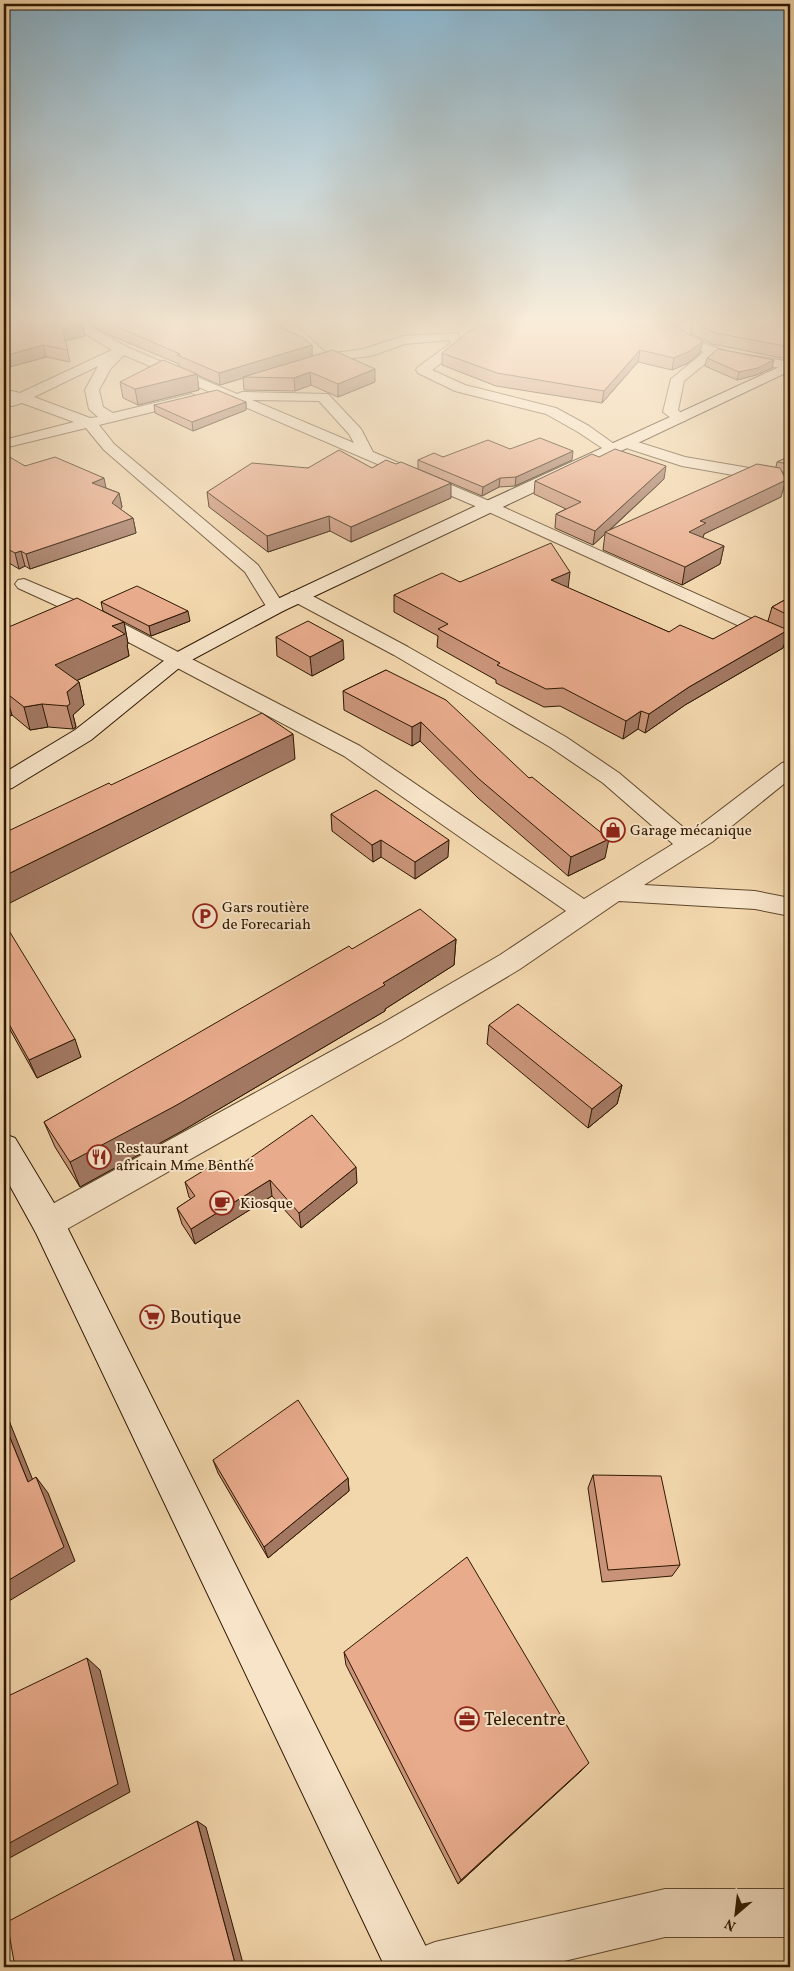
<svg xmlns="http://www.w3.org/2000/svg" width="794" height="1971" font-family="Vollkorn,serif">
<rect width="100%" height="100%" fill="#f2d6ac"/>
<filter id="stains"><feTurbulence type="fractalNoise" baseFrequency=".004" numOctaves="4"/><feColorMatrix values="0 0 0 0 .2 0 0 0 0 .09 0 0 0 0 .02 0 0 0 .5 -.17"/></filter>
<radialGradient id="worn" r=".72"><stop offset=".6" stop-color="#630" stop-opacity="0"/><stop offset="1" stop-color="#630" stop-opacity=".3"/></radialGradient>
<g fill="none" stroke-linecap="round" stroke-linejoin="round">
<g stroke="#5f482b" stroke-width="2">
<g id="street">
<path d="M61,319h15l51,28 110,47 5,-2 86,2 33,35 12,23 121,51 296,133v13l-308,-140 -358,-154 -13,13 -12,22 4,17 10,6 79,-19 7,4 -2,3 -98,24 15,19 144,121 27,42 -2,4h-14l-24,-39 -141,-122 -18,-22 -82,20v-8l70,-18 -52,-19 -10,3 -5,-1 -2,-3 3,-4 -4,-1v-8l16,4 92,-43zM98,366l-13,24 4,19 9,8 -8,1 -56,-21zM252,400l67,1 30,33 5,9z"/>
<polygon points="275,319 289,319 327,354 364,349 403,336 457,333 464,344 463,347 432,370 465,385 556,408 589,426 621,449 618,452 608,452 578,432 546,414 455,391 418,373 416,370 418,367 451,343 449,340 405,344 371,356 337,360 307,368 302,367 300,364 302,361 316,358"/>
<path d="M682,319h12l-5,15c27,21 69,21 101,28v8l-74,-15 -32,26 -6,29 9,8 -2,3h-10l-12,-9 8,-33 33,-27c-11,-4 -21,-8 -28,-17z"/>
<polygon points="625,438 685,457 790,475 790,485 682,466 620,446 617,443"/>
<polygon points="24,579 93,608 360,746 584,899 673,844 603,783 550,747 394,655 291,600 289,596 291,592 305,592 408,647 566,737 619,773 690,833 782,763 790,761 790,779 712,842 644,885 755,891 790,898 790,916 755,909 619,901 520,969 401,1040 60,1233 48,1238 36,1233 32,1223 36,1213 381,1024 500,955 566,911 344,756 79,616 18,588 15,584 18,580"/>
<polygon points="665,1889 790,1889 790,1937 665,1937 539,1967 410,1967 417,1949 435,1942"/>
</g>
</g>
<g stroke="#2e1800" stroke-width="2">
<g id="secondary">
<polygon points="790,362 790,371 283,611 184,664 91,740 12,788 4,790 4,773 75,730 170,656 269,603 482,503"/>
<polygon points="4,1134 15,1138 60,1213 436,1967 385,1967 36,1233 4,1175"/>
</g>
</g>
<use href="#street" fill="#f7e4c9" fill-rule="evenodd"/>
<use href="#secondary" fill="#f7e4c9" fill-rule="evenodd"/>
</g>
<g fill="#c89378" stroke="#2e1800">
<polygon points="4,319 83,324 85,336 65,341 70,362 46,357 6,368 4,367"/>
<polygon points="80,319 274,319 274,320 268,322 312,345 312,357 375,382 338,397 311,385 295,391 244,390 243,378 220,385 197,375 199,390 138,405 123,398 120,382 179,366 179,364 105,333"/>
<polygon points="694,319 790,319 790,357 787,359 712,344 691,333"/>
<polygon points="678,326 700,353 688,363 672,370 638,362 602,403 496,386 442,365 442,353"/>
<polygon points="707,358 772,368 756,375 737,380 705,366"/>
<polygon points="246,402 246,410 193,431 155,413 154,405"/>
<polygon points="510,449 572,460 515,486 499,487 482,496 418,469 418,460"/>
<polygon points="790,456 790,473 782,472 781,497 704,534 703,538 724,546 720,564 682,585 603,550 605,534 593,545 555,528 556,514 566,509 534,494 535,481 664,479 609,531 776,467 777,462"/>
<polygon points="4,457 25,466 106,488 119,493 122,507 120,509 133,518 136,533 30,569 25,566 19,569 4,560"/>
<polygon points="308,468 372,468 451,498 351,542 330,531 268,552 209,507 207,492"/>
<polygon points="460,582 568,588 669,632 713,639 768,621 772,607 790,597 790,634 787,633 783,648 685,705 645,733 638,729 623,739 560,706 544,707 496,683 496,680 437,647 438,636 394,612 394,595"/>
<polygon points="101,602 190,621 151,636 103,611"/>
<polygon points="124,622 128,644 127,645 129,656 76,681 79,682 84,705 73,715 76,727 73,729 48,727 30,730 12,715 4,719 4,629"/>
<polygon points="276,637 344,659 312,676 277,656"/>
<polygon points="386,670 605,858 568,876 478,798 420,741 412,746 344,710 343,691"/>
<polygon points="331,814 448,857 415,879 381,857 373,862 332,831"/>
<polygon points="4,930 81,1057 37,1078 4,1019"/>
<polygon points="456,939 454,965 385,1009 385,1011 182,1131 80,1187 55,1147 44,1122 352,949"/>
<polygon points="489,1025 622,1085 617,1104 588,1128 487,1044"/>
<polygon points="230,1172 357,1183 301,1228 272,1196 195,1244 182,1224 177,1208 191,1199 189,1197 185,1182"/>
<polygon points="213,1460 348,1478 349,1491 268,1558 218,1473"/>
<polygon points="593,1475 680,1565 672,1576 602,1582 588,1488"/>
<polygon points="344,1652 589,1763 458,1884 346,1665"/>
</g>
<g fill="#a27862" stroke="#2e1800">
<polygon points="254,319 274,319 274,320 255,328"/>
<polygon points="678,319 680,319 675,336 677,324"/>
<polygon points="83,324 85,336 64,341 62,330"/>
<polygon points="703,341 700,353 688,363 672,370 674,358"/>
<polygon points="43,345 46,357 6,368 4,356"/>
<polygon points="312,345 312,357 243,377 243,378 220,385 219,373"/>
<polygon points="790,347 790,357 787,359"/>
<polygon points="640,350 638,362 602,403 604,391"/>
<polygon points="774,360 772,368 756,375 737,380 739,372"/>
<polygon points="375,369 375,382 338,397 338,384"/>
<polygon points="310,372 311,385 295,391 294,378"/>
<polygon points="197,374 199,390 138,405 135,389"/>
<polygon points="246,402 246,410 193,431 192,422"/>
<polygon points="573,451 572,460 515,486 516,477"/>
<polygon points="666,466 664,479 606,533 605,532 605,534 593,545 595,531"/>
<polygon points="104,478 107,493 92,483"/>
<polygon points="500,478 499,487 482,496 483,487"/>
<polygon points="786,480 781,497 704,534 702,541 689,532 700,521"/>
<polygon points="451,483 451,498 351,542 351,527"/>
<polygon points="119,493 122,507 115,518 112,503"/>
<polygon points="329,516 330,531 268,552 267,536"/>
<polygon points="133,518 136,533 30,569 26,554"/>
<polygon points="724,546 720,564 682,585 685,567"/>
<polygon points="21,551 25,566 19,569 15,553"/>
<polygon points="570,572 568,589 551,580"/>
<polygon points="188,611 190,621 151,636 149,626"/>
<polygon points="124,622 128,644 127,645 129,656 61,688 55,665 112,626"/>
<polygon points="788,630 783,648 685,705 645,733 649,714 689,687"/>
<polygon points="343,640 344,659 312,676 310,657"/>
<polygon points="79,682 84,705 73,715 76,727 73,729 67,706 67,692"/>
<polygon points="5,692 12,715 4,719 4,693"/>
<polygon points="42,704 48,727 30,730 24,707"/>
<polygon points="641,711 638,729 623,739 626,721"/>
<polygon points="421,722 420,741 412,746 412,727"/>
<polygon points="293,734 295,759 4,906 4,876"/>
<polygon points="609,839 605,858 568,876 571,857"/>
<polygon points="381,840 381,857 373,862 372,845"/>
<polygon points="449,840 448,857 415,879 415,862"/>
<polygon points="456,939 454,965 385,1009 385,1011 182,1131 80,1187 70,1162 383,983"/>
<polygon points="75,1039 81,1057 37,1078 29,1060"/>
<polygon points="622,1085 617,1104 588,1128 592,1109"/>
<polygon points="356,1167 357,1183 301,1228 299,1213"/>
<polygon points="270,1180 272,1196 195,1244 191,1229"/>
<polygon points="4,1408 40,1498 28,1482 4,1423"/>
<polygon points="36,1477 48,1493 75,1561 4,1604 4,1583"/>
<polygon points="348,1478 349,1491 268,1558 264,1547"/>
<polygon points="87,1658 100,1670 130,1792 4,1861 4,1846"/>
<polygon points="589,1763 580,1772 458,1884 461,1880"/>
<polygon points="197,1821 206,1827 244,1967 236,1967"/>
</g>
<g fill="#e8ab8c" stroke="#2e1800">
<polygon points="4,319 75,319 83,324 62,330 68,350 43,345 4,356"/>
<polygon points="99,319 261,319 304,338 312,345 219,373 177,355 180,354"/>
<polygon points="505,319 678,319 677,324 686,333 703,341 690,351 674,358 640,350 604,391 497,373 442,353 469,331"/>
<polygon points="694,319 790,319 790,347 715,333 693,322"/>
<polygon points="718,349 774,360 758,368 739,372 707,358"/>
<polygon points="333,350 375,369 338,384 310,372 294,378 243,377"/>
<polygon points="163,360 197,374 135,389 120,382"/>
<polygon points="217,390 246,402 192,422 154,405"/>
<polygon points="540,438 573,451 516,477 500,478 483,487 418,460 434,453 443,457 488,440 510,449"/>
<polygon points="615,449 666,466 595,531 556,514 581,502 535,481 592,454 599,457"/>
<polygon points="339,450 372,468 386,460 396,464 401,462 451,483 351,527 329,516 267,536 207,492 252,463 308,468"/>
<polygon points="8,456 25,466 55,457 104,478 92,483 119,493 112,503 133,518 26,554 21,551 15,553 4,547 4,457"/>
<polygon points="790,456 790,464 777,462"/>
<polygon points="757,464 780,468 786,480 700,521 706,523 689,532 724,546 685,567 605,532"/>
<polygon points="551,543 570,572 551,580 669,632 680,625 713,639 755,616 788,630 689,687 649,714 641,711 626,721 563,688 546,689 497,665 500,663 438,629 448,624 394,595 442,573 460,582"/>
<polygon points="137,586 188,611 149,626 101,602"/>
<polygon points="790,597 790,616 772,607"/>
<polygon points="77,598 124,622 112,626 125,634 55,665 79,682 67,692 70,704 67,706 42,704 24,707 5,692 4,693 4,629"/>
<polygon points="308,621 343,640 310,657 276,637"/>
<polygon points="386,670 446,700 529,778 532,777 609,839 571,857 479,779 421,722 412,727 343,691"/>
<polygon points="262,713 293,734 4,876 4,833 109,783 111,785"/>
<polygon points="376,790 449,840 415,862 381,840 372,845 331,814"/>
<polygon points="420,909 456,939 383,983 385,985 175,1106 70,1162 44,1122 349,946 352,949"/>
<polygon points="8,929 75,1039 29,1060 4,1015 4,930"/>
<polygon points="518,1004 622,1085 592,1109 489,1025"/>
<polygon points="312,1115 356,1167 299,1213 270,1180 191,1229 177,1208 195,1196 185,1182 221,1160 230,1172"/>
<polygon points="298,1400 348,1478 264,1547 213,1460"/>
<polygon points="4,1423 28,1482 36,1477 64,1547 4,1583"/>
<polygon points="593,1475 661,1476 680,1565 608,1570"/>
<polygon points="467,1557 589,1763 461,1880 344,1652"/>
<polygon points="87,1658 118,1784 4,1846 4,1698"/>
<polygon points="197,1821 236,1967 15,1967 7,1922"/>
</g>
<linearGradient id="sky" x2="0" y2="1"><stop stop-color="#89b6d0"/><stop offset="0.54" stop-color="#f9edda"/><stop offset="1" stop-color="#f9edda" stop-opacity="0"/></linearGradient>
<rect width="794" height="595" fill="url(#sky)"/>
<defs>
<g id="shop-ring" transform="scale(1.25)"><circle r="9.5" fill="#f7e4c9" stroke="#8f2418" stroke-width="1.5"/><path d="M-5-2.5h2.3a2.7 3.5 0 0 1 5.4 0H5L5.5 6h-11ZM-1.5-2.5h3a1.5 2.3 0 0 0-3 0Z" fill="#8f2418"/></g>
<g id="parking-ring" transform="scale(1.25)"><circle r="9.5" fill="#f7e4c9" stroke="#8f2418" stroke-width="1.5"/><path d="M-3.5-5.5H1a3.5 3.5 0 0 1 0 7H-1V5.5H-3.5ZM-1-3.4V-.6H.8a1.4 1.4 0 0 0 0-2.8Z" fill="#8f2418"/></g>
<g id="restaurant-ring" transform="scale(1.25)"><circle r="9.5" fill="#f7e4c9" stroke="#8f2418" stroke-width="1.5"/><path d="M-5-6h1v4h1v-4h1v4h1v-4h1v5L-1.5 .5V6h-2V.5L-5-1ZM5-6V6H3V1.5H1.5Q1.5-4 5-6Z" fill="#8f2418"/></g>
<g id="cafe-ring" transform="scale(1.25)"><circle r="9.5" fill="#f7e4c9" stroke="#8f2418" stroke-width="1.5"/><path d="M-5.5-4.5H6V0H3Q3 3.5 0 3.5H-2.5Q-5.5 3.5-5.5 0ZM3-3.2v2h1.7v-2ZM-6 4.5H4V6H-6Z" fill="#8f2418"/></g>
<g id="supermarket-ring" transform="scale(1.25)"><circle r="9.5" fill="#f7e4c9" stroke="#8f2418" stroke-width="1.5"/><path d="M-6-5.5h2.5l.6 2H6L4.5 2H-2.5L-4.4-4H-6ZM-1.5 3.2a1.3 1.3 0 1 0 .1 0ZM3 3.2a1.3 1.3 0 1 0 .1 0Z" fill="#8f2418"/></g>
<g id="office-ring" transform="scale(1.25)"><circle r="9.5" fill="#f7e4c9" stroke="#8f2418" stroke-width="1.5"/><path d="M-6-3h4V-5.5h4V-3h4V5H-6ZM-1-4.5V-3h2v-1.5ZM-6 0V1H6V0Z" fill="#8f2418"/></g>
</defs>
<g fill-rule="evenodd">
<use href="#shop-ring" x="613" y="830"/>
<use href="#parking-ring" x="205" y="916"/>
<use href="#restaurant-ring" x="99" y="1157"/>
<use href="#cafe-ring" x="222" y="1203"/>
<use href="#supermarket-ring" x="152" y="1317"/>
<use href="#office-ring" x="467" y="1719"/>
</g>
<g text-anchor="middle" stroke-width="4" stroke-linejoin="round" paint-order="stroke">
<g font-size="15" fill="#2e1800" stroke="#f7e4c9" text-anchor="start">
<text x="630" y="835">Garage mécanique</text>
<text x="222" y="912">Gars routière<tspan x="222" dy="17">de Forecariah</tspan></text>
<text x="116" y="1153">Restaurant<tspan x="116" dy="17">africain Mme Benthé</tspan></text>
<text x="240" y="1208">Kiosque</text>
</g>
<g font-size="18" fill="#2e1800" stroke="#f7e4c9" text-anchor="start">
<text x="170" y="1323">Boutique</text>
<text x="484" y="1725">Telecentre</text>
</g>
</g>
<rect width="794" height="1971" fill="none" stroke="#f2d6ac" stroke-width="20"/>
<rect x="5" y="5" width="784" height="1961" fill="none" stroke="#2e1800" stroke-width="2.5"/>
<rect x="10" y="10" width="774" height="1951" fill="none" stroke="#2e1800"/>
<g transform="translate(736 1914) rotate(208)" stroke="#f7e4c9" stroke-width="4" paint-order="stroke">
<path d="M0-4L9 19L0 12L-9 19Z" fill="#2e1800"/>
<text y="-8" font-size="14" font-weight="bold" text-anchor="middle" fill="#2e1800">N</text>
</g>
<rect width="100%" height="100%" filter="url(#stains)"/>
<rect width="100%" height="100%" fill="url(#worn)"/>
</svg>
